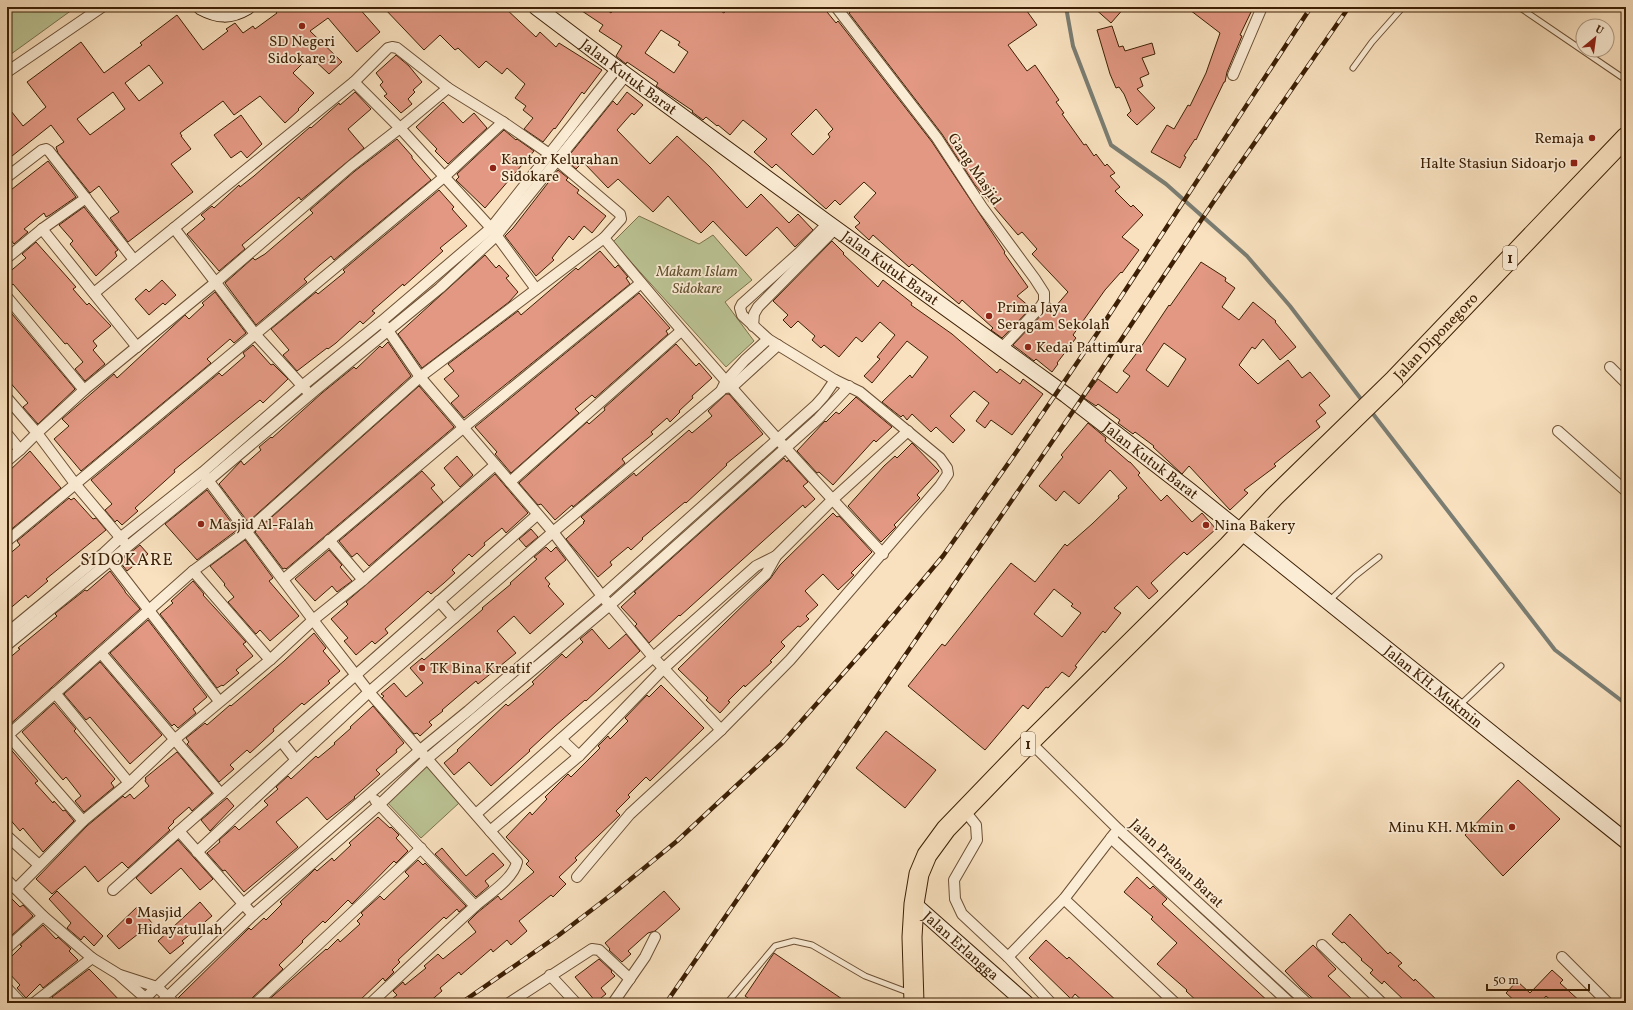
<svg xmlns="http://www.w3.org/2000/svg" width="1633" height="1010" font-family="Vollkorn,serif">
<rect width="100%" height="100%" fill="#f9e1bf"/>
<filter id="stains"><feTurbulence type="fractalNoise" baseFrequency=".005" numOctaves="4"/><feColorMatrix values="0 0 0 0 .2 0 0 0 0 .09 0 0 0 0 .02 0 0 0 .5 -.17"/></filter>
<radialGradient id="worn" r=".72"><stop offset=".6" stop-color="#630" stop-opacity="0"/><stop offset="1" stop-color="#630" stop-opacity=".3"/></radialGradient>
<g fill="#bbc394" stroke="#7c724c">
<polygon points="7,7 76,7 7,57"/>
<polygon points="639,216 699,244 713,235 752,280 725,302 754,341 726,367 613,242"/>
<polygon points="425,764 459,803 421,838 386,801"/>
</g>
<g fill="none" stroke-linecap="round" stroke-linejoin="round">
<g stroke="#7a7d73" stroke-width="4">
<polyline points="1066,7 1073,46 1111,145 1166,184 1247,256 1290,306 1364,403"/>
<polyline points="1370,410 1555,650 1626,704"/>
</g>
</g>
<g fill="#e29883" stroke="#3d2005" fill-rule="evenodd">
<path d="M272,7h86l22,25 -23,20 -29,-34 -18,13 32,31 -13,12 -19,-18 -17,17 21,20 -16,16 1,1 -14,13 -25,-27 -26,19 -11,-14 -43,32 2,3h-1l10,13 -20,15 22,28 -65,50 -18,-24 9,-6 -20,-26 -9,7 -32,-40 -2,-6 8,-5 -13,-17 -44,35v-54l16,20 23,-19 -19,-25 54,-40 23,31 38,-28 -2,-2 37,-28 26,35 25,-19 -2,-2 9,-6 8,10 10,-7 2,3 22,-16zM149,65l14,18 -24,18 -14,-18zM113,92l12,17 -35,26 -13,-16z"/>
<polygon points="383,7 504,7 536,37 540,32 556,47 559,43 602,70 584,94 582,92 555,129 554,128 543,142 524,129 533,118 523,110 526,106 515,98 525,84 507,68 502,74 486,61 479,68 458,48 455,50 440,35 424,50"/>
<path d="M576,7h27l8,6 4,-6h99l10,6 5,-6h94l13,16 2,-2 94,121 73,110 -1,1 24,34 -11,9 14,12 -29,30 -11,-8 2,-2 -31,-28 -3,4 -47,-40 -3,3 -36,-32 -4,5 -14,-13 5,-4 -6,-6 22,-24 -12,-11 -24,23 -5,-5 -9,9 -50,-45 -4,4 -18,-16 13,-13 -24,-19 -13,15 -12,-10 -1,1 -11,-9 -3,3 -11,-8 1,-1 -37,-25 2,-3 -31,-21 -1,2 -10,-8 6,-10 -23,-15 4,-6zM661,30l19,12 -2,3 10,7 -14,21 -29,-20zM816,109l17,20 -5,5 2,3 -17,18 -22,-21z"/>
<polygon points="856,7 1024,7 1037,25 1008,45 1027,71 1035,65 1059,100 1056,102 1064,113 1062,114 1084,145 1086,144 1094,156 1096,154 1105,166 1107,164 1115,173 1110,176 1120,187 1115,191 1131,207 1133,205 1143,215 1122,237 1139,250 1122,273 1121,272 1105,290 1073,335 1076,338 1057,363 1058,364 1052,372 1036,359 1034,361 1013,345 1046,310 1050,303 1055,307 1068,292 1032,254 1037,249 1022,232 1018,235 975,185 942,134 849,13"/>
<polygon points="1093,7 1125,7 1111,23"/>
<polygon points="1186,7 1245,7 1252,10 1240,35 1242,36 1227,72 1225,82 1224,82 1196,140 1195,139 1184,156 1186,157 1180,168 1151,152 1167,125 1174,129 1188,105 1190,106 1206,73 1220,33"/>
<polygon points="1112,26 1119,47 1123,46 1125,51 1152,43 1155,54 1142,58 1149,74 1140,78 1143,86 1137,89 1155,108 1137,125 1127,115 1131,111 1124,94 1119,87 1116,88 1110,74 1097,30"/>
<polygon points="396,55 409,66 422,82 413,90 415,92 408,99 412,104 401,113 384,96 387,94 380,85 383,82 376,73"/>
<polygon points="355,92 371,109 348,129 364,148 301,200 299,197 242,245 245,249 219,271 187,234 205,219 201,215 212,206 214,208 239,185 240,187 254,176 310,127 311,128 339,103 340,105"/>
<polygon points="627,92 643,105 634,115 632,113 617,130 650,164 677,136 710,167 747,208 761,194 789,223 798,214 813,230 795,247 777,227 746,256 713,221 701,233 668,196 653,212 618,179 608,188 583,162 576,169 566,160 567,158 613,101 617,105"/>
<polygon points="443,102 463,123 474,113 487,128 448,164 435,151 437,149 416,127"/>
<polygon points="241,115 262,144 247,158 241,151 231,158 214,135"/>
<polygon points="504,130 516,140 517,139 534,151 485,208 456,180 459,177 457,174"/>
<polygon points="397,139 412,156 412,158 431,180 334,260 331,256 320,265 304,279 307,282 256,325 225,283 253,258 255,260 265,254 313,213 310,210 355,171"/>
<polygon points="48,161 76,197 50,215 46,217 44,213 24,229 28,232 14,244 7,235 7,193"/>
<polygon points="558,170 568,178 566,180 579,190 577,193 606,216 592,233 584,226 573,240 569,236 552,258 554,260 536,276 505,236 513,228"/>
<polygon points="439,190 454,207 452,209 467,226 440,248 443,251 404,286 403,284 372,311 375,313 363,324 360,321 336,343 328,349 327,348 297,371 283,355 289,350 271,329 316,292 318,294 345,272 343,270"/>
<polygon points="84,207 118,250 115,252 117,256 96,276 70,244 73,241 59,225"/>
<polygon points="832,241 844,253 843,254 878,287 883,280 912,303 911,305 952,334 997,373 1000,369 1020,384 1023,379 1043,394 1012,435 991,420 985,428 976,421 989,403 974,391 950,416 965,430 953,443 936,427 931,432 912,414 907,420 903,415 901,417 882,402 910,375 912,378 928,357 907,341 872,383 864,376 880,359 877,357 895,335 880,322 862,342 856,337 839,357 824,345 821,348 812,340 815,336 798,321 791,328 783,320 788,315 773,301"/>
<polygon points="36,242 76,287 73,289 87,305 89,303 111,326 93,341 97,346 93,350 105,364 85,381 75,369 83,362 67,343 65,344 13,284 7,289 7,274 26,258 22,254"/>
<polygon points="600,251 615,268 618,265 628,277 626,278 630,284 464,418 451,403 459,396 444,379 454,371 448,364 518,311 521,315 576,268 578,270"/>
<polygon points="485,255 496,268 499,265 509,276 506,278 518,292 509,302 422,368 398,334"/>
<path d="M1201,262l25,16 -1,3 10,7 -13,19 17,13 14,-18 23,19 -1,1 21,25 -16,13 -17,-21 -8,10 -3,-2 -13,18 19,19 30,-24 14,18 8,-6 20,24 -11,9 7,8 -10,8 4,6 -46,37 2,2 -32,24 4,3 -18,17 -41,-44 -7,8 -29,-27 1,-1 -19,-14 -2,2 -15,-11 2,-3 -22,-16 -2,2 -12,-8 14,-19 19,14 13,-17 -7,-5 16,-21 30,-45 1,1zM1164,343l22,16 -18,28 -22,-17z"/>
<polygon points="162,280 176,295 165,305 163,303 149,315 135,299 146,289 149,292"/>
<polygon points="215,292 246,333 234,343 230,339 207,359 211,363 81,471 54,439 69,426 62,419 114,374 117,378 185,315 189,319 204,305 202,303"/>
<polygon points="639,293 670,328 666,331 668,334 595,398 592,395 575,409 579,413 511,473 495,454 497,452 475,427"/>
<polygon points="7,308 75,389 38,424 23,407 28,403 7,379"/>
<polygon points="388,342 411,376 248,522 219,484 241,461 244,465 261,450 259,447 271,437 272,438 322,393 354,367 356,369 380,346 382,348"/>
<polygon points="676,344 696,366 699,363 712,378 692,396 693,398 679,411 680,412 670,422 667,418 651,432 653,434 622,459 625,463 573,507 572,505 555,520 541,504 538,505 519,483 587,422 589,424 605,410 604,408"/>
<polygon points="253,345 271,365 273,364 288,379 263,403 260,400 174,470 175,472 135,508 138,511 122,525 117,520 115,522 105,510 112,504 91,480 219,373 222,376 245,356 243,353"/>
<polygon points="419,386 454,427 286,569 285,568 283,569 255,532"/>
<polygon points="726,394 729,394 763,434 726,464 727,465 686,503 685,502 642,538 643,539 631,550 628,547 610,562 612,565 598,577 566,539 584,523 583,522 585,521 581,517 634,473 636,476 689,430 692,433 712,416 708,411"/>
<polygon points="856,397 892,427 876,442 874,440 833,485 819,472 817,473 797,451 825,421 826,422 836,412 839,414"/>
<path d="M1088,423l18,15 -1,3 24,21h1l10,11 -2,2 23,26 6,-6 25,27 10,-9 14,16 -29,26 -3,-3 -33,31 7,8 -9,8 -12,-13 -23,22 7,5 -16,20 -2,-2 -28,35 2,1 -8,10 -7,-5 -14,16 -2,-1 -18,22 -5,-4 -38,45 -77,-64 34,-42 3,2 66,-83 24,19 30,-38 2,2 25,-22 27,-26 -1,-2 9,-8 -17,-18 -31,34 -15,-13 -8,10 -17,-15 24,-29 -2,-2zM1054,589l19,15 -2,2 10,7 -19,24 -28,-23z"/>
<polygon points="912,443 939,471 917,495 920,498 894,525 896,527 881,542 848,506 884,466 895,456 897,458"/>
<polygon points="30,451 61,488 8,532 7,473"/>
<polygon points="457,456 473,475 460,487 444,468"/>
<polygon points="784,458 787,462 788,460 808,482 803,486 815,499 805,508 803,505 680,616 679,615 649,643 635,626 637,624 621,607 636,593 634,592"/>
<polygon points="422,471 435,485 431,488 443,502 369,566 357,553 352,557 339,541"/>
<polygon points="495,474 528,513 506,533 502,528 484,543 485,545 472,557 469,554 452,570 455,573 444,583 431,594 428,591 385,629 388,633 375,644 372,641 356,655 344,641 348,638 331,619 346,606 348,604 346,602"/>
<polygon points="207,490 237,530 197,560 165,524"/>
<polygon points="69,498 71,500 74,498 93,519 96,518 106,530 46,579 48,581 28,598 26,595 7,611 7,556 20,545 17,541"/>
<polygon points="833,513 837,517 839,516 872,552 851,573 854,575 838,590 823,574 805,591 818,605 806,616 809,619 800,627 798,626 781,642 785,646 770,661 772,662 745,687 744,685 728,701 730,702 720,713 706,700 708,698 678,669 770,579 780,565"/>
<polygon points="531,529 538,537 526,547 519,539"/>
<polygon points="245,540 273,578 269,581 299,616 270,641 260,630 256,634 228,602 234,597 224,585 225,584 210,566"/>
<polygon points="140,545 148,554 127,571 120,562 121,560"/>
<polygon points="546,547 551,552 556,547 566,560 545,578 550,584 548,586 564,604 530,634 514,616 497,631 516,653 478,684 476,681 442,710 443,711 429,722 432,725 420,736 417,733 414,734 382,698 384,696 381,694 394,683 406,697 423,683 410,668 422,658 424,660 483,609 482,608 511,584 510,583 537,559 534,557"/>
<polygon points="329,550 342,565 340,567 352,581 337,592 332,586 315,601 295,579"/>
<polygon points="110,571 125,591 125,592 140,609 7,727 7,660 20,649 18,648 57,616 55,614 57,612 85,590 87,591"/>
<polygon points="193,581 204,594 203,595 246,642 243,644 253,656 236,670 239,673 223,686 222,685 217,688 160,614 173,603 171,601"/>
<polygon points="148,620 207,697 193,709 196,713 178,728 174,724 172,726 110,653"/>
<polygon points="592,629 609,649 626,634 640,651 586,701 585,700 555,726 529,750 530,751 491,786 469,762 454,775 444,763 458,751 457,750 506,704 508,706 534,684 532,682 562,654 566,658 583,642 580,639"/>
<polygon points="314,633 326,648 323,651 340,671 328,681 330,683 304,705 302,703 273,729 274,731 250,753 247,750 230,765 234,769 219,782 187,744 189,742 186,738 205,723 207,725 230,705 231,706 284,661"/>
<polygon points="100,662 162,735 130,764 90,717 86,720 64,694"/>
<polygon points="661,685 704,728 650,781 646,777 628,795 630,797 616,811 620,815 575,858 577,860 559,877 566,884 553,897 551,895 519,921 527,931 511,945 507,940 493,952 491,949 461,975 459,972 440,988 442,991 428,1003 387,1003 397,995 393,991 403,982 405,985 426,968 424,966 438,954 443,959 476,932 468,922 477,913 498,896 501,900 534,872 526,864 529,861 506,837 530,812 532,815 547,799 545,797 568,774 571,777 600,748 598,746 608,736 610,739 628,721 625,718 647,695 649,697"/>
<polygon points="54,703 76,729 74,731 115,779 111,783 114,787 84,812 75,801 81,796 66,777 63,780 22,732"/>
<polygon points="373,706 404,743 396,750 397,752 376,770 380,774 354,797 355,798 327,820 307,797 276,822 298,847 244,892 225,870 223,871 207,853 220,842 219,840 235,826 239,830 268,805 264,801 278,789 276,787 288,776 291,779 316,756 318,758 335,744 334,743 351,728 350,727"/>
<polygon points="886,731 936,770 905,808 856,768"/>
<polygon points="7,745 38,781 35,783 53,803 54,801 63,811 65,810 74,821 43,852 23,828 20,831 7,816"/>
<polygon points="177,752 212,793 192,811 189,807 173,821 174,822 168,828 170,830 128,868 122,862 98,882 85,866 52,894 36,879 87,826 123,796 125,798 130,794 134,799 149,786 145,781 146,779 145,778"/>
<polygon points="1518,780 1560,819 1503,876 1465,835"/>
<polygon points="227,798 234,806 210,831 201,820"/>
<polygon points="378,817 390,828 391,827 399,835 396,838 408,851 396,863 394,861 352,904 348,900 325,923 323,921 302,941 303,942 279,965 283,969 252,998 250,1003 184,1003 178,998 249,928 251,930 264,918 266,920 282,904 280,902 310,874 315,869 317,871 332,858 334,861 351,845 349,843"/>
<polygon points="178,840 213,879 200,890 181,868 151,894 136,878"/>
<polygon points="442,848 466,876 493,853 504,865 485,881 489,886 476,897 435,854"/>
<polygon points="418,860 423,865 425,863 466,906 459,912 457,909 446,919 444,917 398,960 400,962 392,970 394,972 385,981 383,978 357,1003 265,1003 326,949 327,950 338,939 340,942 360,924 357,921 363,915 361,913 380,896 384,900 409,876 405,872"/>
<polygon points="1137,877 1150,889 1153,886 1167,899 1162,904 1270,1003 1199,1003 1186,991 1187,990 1157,964 1177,943 1151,919 1153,917 1124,892"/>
<polygon points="57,891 103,936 94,946 84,936 81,940 67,928 71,923 49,899"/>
<polygon points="664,891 680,909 655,931 648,933 628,951 631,954 622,962 609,950 610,949 605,943"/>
<polygon points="7,894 20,907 23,905 33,916 11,936 7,931"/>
<polygon points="200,902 212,916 182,941 184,943 170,954 158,941"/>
<polygon points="138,906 152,923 119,949 107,936"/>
<polygon points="1350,914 1388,954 1390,952 1402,963 1398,966 1414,981 1415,979 1440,1003 1407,1003 1384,981 1382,984 1370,973 1373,970 1361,960 1362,959 1344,942 1342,943 1332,934"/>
<polygon points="43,925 56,939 58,937 71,949 69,951 78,960 43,988 40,984 26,998 17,988 20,985 7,971 7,961 22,946 20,945"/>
<polygon points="1046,940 1067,959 1069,957 1119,1003 1085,1003 1075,994 1071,999 1029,958"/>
<polygon points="1313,945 1336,969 1328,976 1356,1003 1318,1003 1302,989 1285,971"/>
<polygon points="774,953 848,1003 755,1003 745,996"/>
<polygon points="599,959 612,971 611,972 615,976 601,988 606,994 596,1002 575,977"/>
<polygon points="89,969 102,982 122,1003 58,1003 52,997"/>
<polygon points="1552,970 1563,980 1560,983 1582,1003 1554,1003 1546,996 1540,1003 1517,1003 1506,993 1517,981 1530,993"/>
</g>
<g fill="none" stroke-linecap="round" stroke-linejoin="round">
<g stroke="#6c5034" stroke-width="7">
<g id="lane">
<polyline points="1519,7 1626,80"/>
<polyline points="1353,68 1372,42 1403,7"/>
<polyline points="1329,601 1355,576 1379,557"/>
<polyline points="1460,705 1501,666"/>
<polyline points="727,1003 775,946 794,941 812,945 865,976 910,993"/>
</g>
</g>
<g stroke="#6c5034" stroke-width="12">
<g id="street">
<polyline points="836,7 937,138 982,207 1035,279 1044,293 1044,301 1041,306 1002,348"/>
<polyline points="7,72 102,7"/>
<polyline points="1233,75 1262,7"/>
<polyline points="354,82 400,128 491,228 536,289"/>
<polyline points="7,177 42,150 46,149 49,151 134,260"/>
<polyline points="174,228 255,334 306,390"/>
<polyline points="42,229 137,347"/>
<polyline points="7,258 42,229 86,198"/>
<path d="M94,293l260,-211 34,-34 4,-1 5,1 51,40 55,34 45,31 72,61 1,5 -17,19c89,109 183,213 279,316"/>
<polyline points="7,297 84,390"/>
<polyline points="385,326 420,377 553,532 602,596 653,657 721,730"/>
<polyline points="753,326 754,314 758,307 836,228"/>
<polyline points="1610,367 1626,383"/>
<polyline points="725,388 732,387 778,345"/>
<polyline points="7,398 37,433 20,450"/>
<polyline points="1558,431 1626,491"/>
<polyline points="7,434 20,450 7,461"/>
<path d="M205,476l108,144 56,72 148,170c-4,18 -31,34 -44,46 -34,31 -68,63 -102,95"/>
<polyline points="510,482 681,331"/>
<polyline points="329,540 363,580"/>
<polyline points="7,541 444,177 503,122"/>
<polyline points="124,542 76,485 37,433 84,390 216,282 351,166 400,128 448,88"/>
<polyline points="107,556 219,701"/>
<polyline points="193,571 270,660"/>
<polyline points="284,579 463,428 641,283"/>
<polyline points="439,601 454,618"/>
<polyline points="7,633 104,553 120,538 203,472 302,386 382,321 491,228 617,68"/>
<polyline points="7,645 209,480 318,388 440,288 496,236 626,75"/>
<polyline points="101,653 221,794"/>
<polyline points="55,693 129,783"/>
<polyline points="8,735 83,821"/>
<polyline points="7,736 193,571 247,531 420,377 604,238"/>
<polyline points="561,739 579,756"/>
<polyline points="281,741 296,760"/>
<polyline points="1030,742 1118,829 1307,1003"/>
<polyline points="375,800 475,906"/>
<polyline points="964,810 976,825 977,840 954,880 955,899 962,914 1008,957 1051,1003"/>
<polyline points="476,814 756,566 776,556"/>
<polyline points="490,831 579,756 663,669 766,574 776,556 832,500 908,431"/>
<polyline points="7,836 39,865"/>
<polyline points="1111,838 1290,1003"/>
<polyline points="197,852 369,692 553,532 721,391 726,381 745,360 768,339"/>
<polyline points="577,877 630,814 721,730 790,660 940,486 948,474 947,468 940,458 860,392 835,380 768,339 742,315 740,308 742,304 800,252 828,223"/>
<polyline points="7,880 43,916 92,958 118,974 151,1003"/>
<polyline points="16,889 83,821 129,783 174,740 270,660 313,620 363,580 495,465"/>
<polyline points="113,890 179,831"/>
<polyline points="1064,899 1175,1003"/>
<polyline points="253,915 179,831 537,515"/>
<polyline points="1322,945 1382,1003"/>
<polyline points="7,948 43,916"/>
<polyline points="1008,957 1064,899 1114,834"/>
<polyline points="1562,957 1608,1003"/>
<polyline points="120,975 157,987 174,1003"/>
<polyline points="550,975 576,1003"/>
<polyline points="7,988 21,1003"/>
<polyline points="34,1003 92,958"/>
<polyline points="140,1003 243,904 419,751 468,711 602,596 816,405 824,396 835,380"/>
<polyline points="161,1003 253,915 379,805 427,759 610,605 694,530 818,419 849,386"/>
<polyline points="256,1003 421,848"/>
<polyline points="509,1003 592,949 599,950 630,979"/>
<polyline points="613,1003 645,957 655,937"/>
</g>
</g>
<g stroke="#3d2005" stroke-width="17">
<g id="secondary">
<path d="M201,7c17,9 29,10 46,0"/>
<path id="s1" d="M536,7l90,68 202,148 238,172 123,95 437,351"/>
<path id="s2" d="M914,904l112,99"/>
</g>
</g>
<g stroke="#3d2005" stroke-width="21">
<g id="highway">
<path id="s3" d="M914,1003l-2,-66 2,-33 5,-30 8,-19 19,-26 84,-87 198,-196 46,-49 120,-117 232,-243"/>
</g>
</g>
<use href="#lane" stroke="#fbecd5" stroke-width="5"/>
<use href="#street" stroke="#fbecd5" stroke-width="10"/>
<use href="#secondary" stroke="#fbecd5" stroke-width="15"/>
<use href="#highway" stroke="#f9e1bf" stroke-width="19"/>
<g stroke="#3d2005" stroke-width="4.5">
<g id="rail">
<polyline points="461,1003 559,935 615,892 677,841 782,743 865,649 943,556 1017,451 1096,335 1311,7"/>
<polyline points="666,1003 1078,404 1212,204 1349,7"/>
</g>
</g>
<use href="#rail" stroke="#fbecd5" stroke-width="3" stroke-dasharray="9" stroke-linecap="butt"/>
</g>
<g fill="#8f2418" stroke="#fbecd5" stroke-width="1.5">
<circle cx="302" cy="26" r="4"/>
<circle cx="1592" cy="138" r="4"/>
<rect x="1570" y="159" width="8" height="8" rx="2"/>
<circle cx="493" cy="168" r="4"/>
<circle cx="989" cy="316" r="4"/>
<circle cx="1028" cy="347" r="4"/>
<circle cx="201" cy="524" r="4"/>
<circle cx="1206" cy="525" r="4"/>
<circle cx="422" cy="668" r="4"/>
<circle cx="1512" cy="827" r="4"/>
<circle cx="129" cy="921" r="4"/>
</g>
<g text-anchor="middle" stroke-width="3.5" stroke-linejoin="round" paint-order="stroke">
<g fill="#fbecd5" stroke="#765d43" stroke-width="1">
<rect x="1503" y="246" width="14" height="24" rx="3"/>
<rect x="1021" y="732" width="14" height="24" rx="3"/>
</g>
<g font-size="14" font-weight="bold" fill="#3d2005">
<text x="1510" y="263">1</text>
<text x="1028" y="749">1</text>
</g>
<g font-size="15" fill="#3d2005" stroke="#fbecd5" text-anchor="start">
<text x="302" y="46" text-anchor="middle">SD Negeri<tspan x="302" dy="17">Sidokare 2</tspan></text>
<text x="1584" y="143" text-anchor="end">Remaja</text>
<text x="501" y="164">Kantor Kelurahan<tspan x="501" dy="17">Sidokare</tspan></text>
<text x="1566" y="168" text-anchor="end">Halte Stasiun Sidoarjo</text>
<text x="997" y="312">Prima Jaya<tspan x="997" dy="17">Seragam Sekolah</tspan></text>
<text x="1036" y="352">Kedai Pattimura</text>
<text x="209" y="529">Masjid Al-Falah</text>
<text x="1214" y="530">Nina Bakery</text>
<text x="430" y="673">TK Bina Kreatif</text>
<text x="1504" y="832" text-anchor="end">Minu KH. Mkmin</text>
<text x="137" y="917">Masjid<tspan x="137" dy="17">Hidayatullah</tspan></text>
</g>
<g font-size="15" fill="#3d2005" stroke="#fbecd5">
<text dy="5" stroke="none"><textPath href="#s1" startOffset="116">Jalan Kutuk Barat</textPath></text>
<text transform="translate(975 169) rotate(56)" y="5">Gang Masjid</text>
<text dy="5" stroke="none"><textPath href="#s1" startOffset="440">Jalan Kutuk Barat</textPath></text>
<text dy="5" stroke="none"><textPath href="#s3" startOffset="877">Jalan Diponegoro</textPath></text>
<text dy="5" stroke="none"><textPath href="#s1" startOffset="764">Jalan Kutuk Barat</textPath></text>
<text dy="5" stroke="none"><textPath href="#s1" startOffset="1126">Jalan KH. Mukmin</textPath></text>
<text transform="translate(1177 863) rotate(43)" y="5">Jalan Praban Barat</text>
<text dy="5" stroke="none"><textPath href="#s2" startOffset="63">Jalan Erlangga</textPath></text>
</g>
<g font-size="15" font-style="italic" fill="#635130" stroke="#fbecd5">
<text x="697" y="276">Makam Islam<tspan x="697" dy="17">Sidokare</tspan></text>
</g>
<g font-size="17" letter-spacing="1" fill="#3d2005" stroke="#fbecd5">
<text x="127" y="565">SIDOKARE</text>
</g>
</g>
<rect width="1633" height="1010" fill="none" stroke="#f9e1bf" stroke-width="24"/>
<rect x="8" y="8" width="1617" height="994" fill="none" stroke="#3d2005" stroke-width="2"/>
<rect x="12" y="12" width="1609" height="986" fill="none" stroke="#3d2005"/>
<g transform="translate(1595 38) rotate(29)"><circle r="19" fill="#fbecd5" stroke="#af9a82"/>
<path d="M0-3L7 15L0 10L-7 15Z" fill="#8f2418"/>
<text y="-6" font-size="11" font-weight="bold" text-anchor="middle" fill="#3d2005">U</text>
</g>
<path d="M1487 984v6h102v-6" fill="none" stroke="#3d2005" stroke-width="2"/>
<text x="1493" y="984" font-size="12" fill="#3d2005" stroke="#fbecd5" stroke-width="3" paint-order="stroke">50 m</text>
<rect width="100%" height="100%" filter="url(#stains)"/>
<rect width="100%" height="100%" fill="url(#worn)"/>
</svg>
